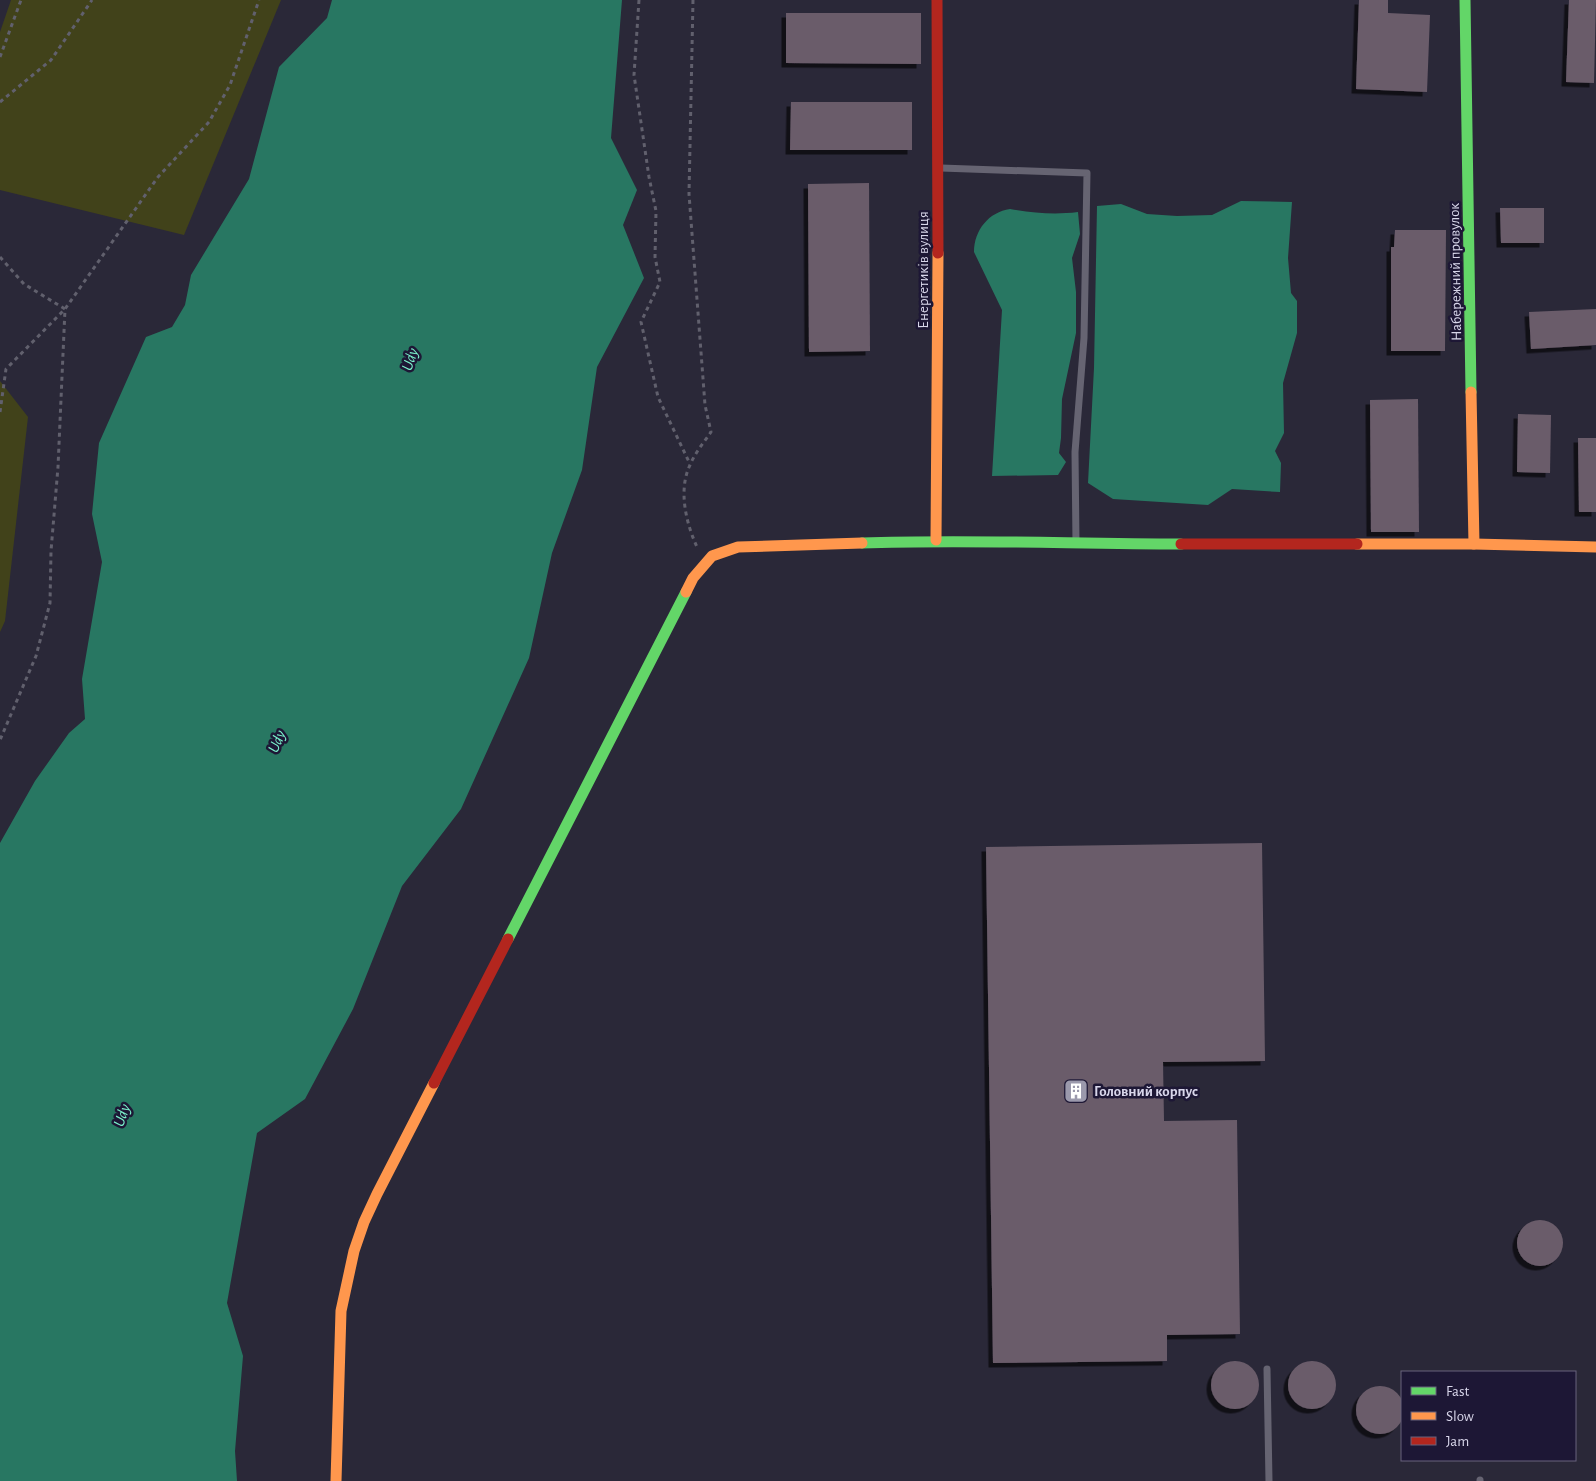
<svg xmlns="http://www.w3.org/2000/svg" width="1596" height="1481" font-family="'Alegreya Sans',sans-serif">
<defs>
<filter id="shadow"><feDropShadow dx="-4.5" dy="4.5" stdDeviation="0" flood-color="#0009"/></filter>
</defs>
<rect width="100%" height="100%" fill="#2a2838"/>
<g fill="#41421a">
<polygon points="11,0 281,0 184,235 0,190 0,32"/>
<polygon points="0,381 28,417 5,621 0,632"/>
</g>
<g fill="#287762">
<polygon points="332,0 622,0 611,138 637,190 623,225 644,278 597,367 582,470 552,553 529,658 461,809 402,886 353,1009 305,1099 257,1133 227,1303 243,1356 235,1451 237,1481 0,1481 0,843 35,781 69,733 85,719 82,679 102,562 92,514 99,443 146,337 172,327 185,305 191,275 249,179 279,67 327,18"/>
<polygon points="1241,201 1292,202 1288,258 1291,293 1297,301 1297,333 1283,383 1284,433 1275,451 1281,463 1280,492 1232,489 1208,505 1113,499 1088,483 1094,368 1097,206 1121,204 1147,214 1177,216 1212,215"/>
<path d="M1010,209c24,4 44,6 68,3l2,22 -8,24 4,34v41l-14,66 -1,39 -2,15 7,9 -8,13 -66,1 10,-166 -28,-58c0,-22 15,-40 36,-43z"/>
</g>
<g fill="#6a5c6a" filter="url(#shadow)">
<polygon points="1359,0 1388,0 1388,13 1430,15 1427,92 1356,89"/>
<polygon points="1569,0 1596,0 1594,83 1566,82"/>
<polygon points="786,13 921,13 921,64 786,63"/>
<polygon points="791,102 912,102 912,150 790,150"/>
<polygon points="869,183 870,351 809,352 808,184"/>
<polygon points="1500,208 1544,208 1544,243 1501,243"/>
<polygon points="1395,230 1446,230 1445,351 1391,351 1391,247 1394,247"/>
<polygon points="1596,309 1596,345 1531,349 1529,312"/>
<polygon points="1418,399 1419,532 1371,532 1370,400"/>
<polygon points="1518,414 1551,415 1550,473 1517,472"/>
<polygon points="1578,438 1596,438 1596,512 1579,512"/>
<polygon points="1262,843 1265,1061 1163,1062 1164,1121 1237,1120 1240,1334 1167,1335 1167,1361 993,1363 986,847"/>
<circle cx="1540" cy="1243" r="23"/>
<circle cx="1312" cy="1385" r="24"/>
<circle cx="1235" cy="1385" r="24"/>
<circle cx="1380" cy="1410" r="24"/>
</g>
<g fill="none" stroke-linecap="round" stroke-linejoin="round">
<g stroke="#61606d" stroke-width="3" stroke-dasharray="4 4" stroke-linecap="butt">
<polyline points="639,0 634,75 649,177 656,211 655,257 660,282 641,322 658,397 690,464"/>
<path d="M693,0l-4,194 16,211 6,27c-7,10 -16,21 -21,33 -12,25 -4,58 7,82"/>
<polyline points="0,57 21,0"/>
<polyline points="0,102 51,60 92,0"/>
<polyline points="0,257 24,284 65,309 58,467 51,551 50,603 36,656 0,740"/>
<polyline points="0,412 6,369 65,309 158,177 209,122 230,85 259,0"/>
</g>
<g stroke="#666472" stroke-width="7">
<polyline points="941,168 1087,173 1084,338 1075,452 1076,543"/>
<polyline points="1267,1369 1269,1481"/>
<polyline points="1480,1481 1480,1480"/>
</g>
<g stroke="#63d668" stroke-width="11">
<polyline points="1465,0 1471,392"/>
<path d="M862,543c106,-4 212,1 319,1"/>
<polyline points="508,939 686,592"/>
</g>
<g stroke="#ff974d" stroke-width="11">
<polyline points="1471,392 1474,544"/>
<polyline points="936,540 938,253"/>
<polyline points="1357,544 1474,544 1596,547"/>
<polyline points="686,592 693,578 712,556 738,547 862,543"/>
<polyline points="336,1481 341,1311 354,1251 364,1222 377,1194 434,1083"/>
</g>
<g stroke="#b3261e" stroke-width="11">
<polyline points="937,0 938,253"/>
<polyline points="1181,544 1357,544"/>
<polyline points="434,1083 508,939"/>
</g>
</g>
<defs>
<g id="building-square" transform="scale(1.25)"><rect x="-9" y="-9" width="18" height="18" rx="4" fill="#9b99ac" stroke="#1d1735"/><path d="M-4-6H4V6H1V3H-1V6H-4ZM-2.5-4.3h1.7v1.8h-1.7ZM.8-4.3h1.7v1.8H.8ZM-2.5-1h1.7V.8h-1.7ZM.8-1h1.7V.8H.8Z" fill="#fff"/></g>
</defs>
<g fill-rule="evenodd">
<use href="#building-square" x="1076" y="1091"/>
</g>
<g text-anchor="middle" stroke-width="5" stroke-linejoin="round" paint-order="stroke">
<g font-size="15" fill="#d8d6ea" stroke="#1d1735">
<text transform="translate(923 270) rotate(-90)" y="5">Енергетиків вулиця</text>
<text transform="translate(1455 272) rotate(-91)" y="5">Набережний провулок</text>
</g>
<g font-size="15" font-weight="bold" fill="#d8d6ea" stroke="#1d1735" text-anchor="start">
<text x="1094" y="1096">Головний корпус</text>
</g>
<g font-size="16" font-style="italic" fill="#7cf3cd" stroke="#1d1735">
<text transform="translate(409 359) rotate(-71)" y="6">Udy</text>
<text transform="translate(276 741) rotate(-67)" y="6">Udy</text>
<text transform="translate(121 1115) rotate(-70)" y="6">Udy</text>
</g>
</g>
<rect x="1401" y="1371" width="175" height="90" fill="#1d1735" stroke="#68637d"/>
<rect x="1411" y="1387" width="25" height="8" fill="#63d668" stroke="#68637d"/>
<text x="1446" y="1396" font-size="15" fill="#d8d6ea">Fast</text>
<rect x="1411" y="1412" width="25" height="8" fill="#ff974d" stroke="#68637d"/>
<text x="1446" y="1421" font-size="15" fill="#d8d6ea">Slow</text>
<rect x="1411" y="1437" width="25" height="8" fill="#b3261e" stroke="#68637d"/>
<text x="1446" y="1446" font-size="15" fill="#d8d6ea">Jam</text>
</svg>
